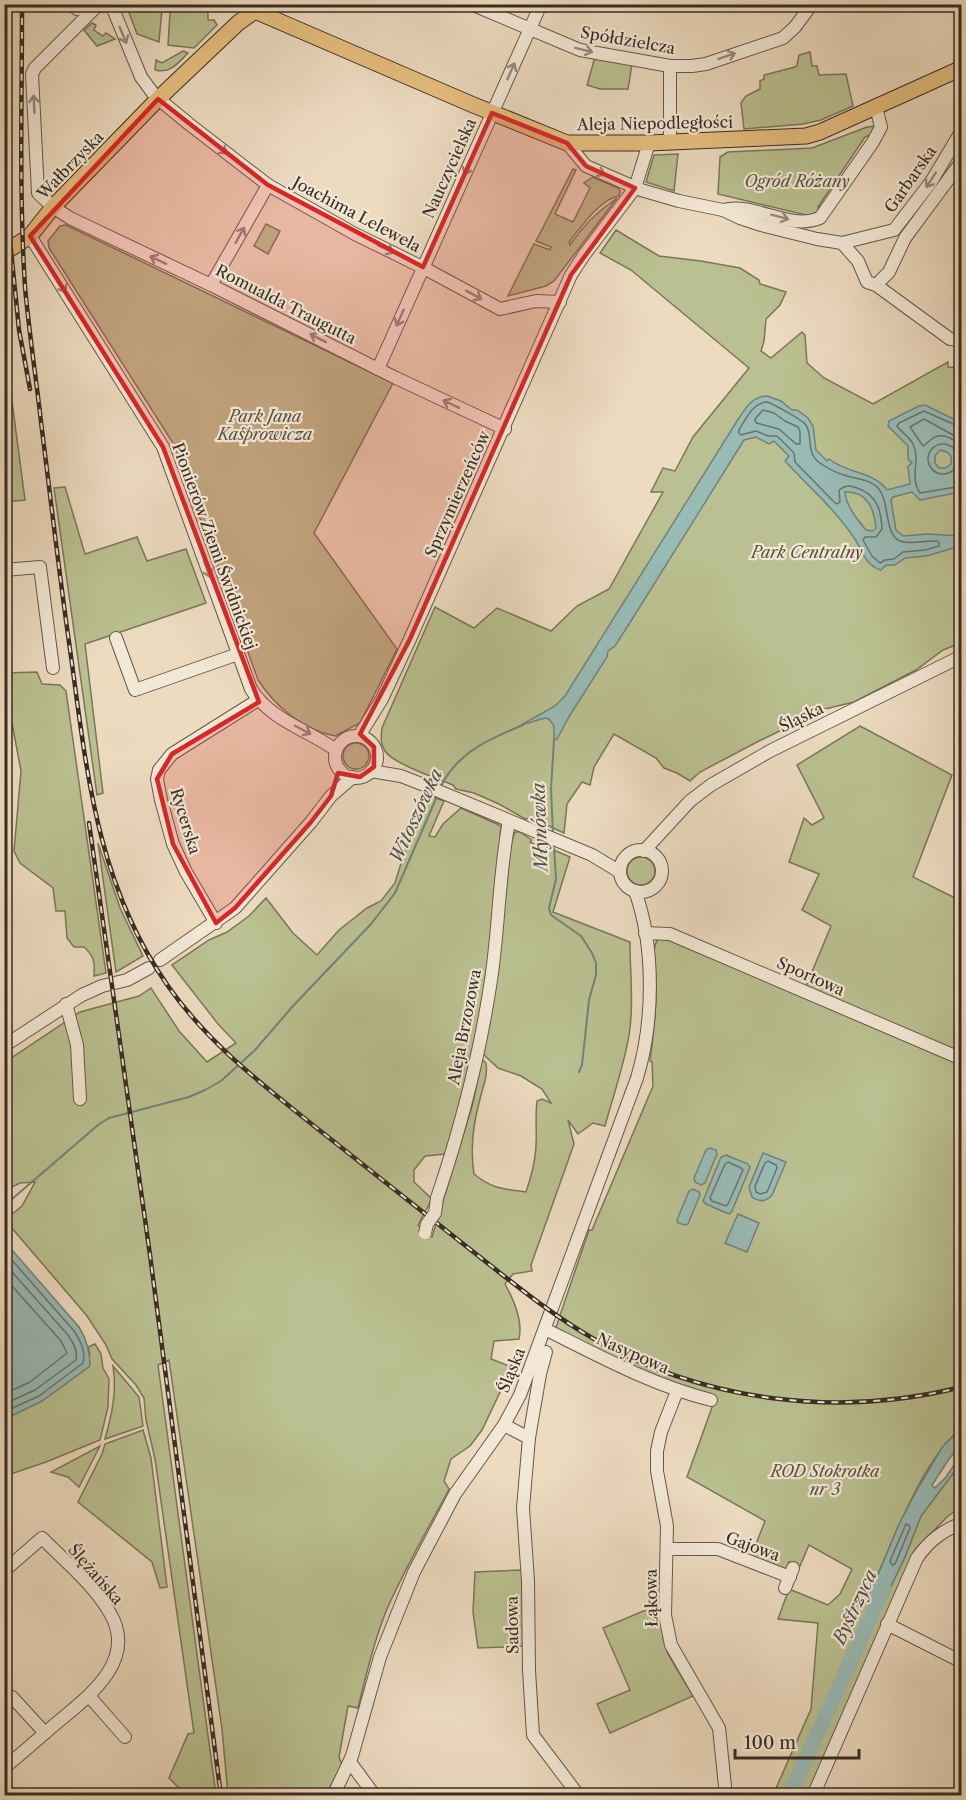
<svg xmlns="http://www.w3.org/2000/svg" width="966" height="1800" font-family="'Libre Caslon Text',serif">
<rect width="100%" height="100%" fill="#eddbc0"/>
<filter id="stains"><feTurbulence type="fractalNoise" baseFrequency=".00333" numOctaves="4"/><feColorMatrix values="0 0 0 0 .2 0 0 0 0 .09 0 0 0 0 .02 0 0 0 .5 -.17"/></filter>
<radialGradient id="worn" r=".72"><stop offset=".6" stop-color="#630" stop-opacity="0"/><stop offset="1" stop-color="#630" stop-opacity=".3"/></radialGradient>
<g fill="#bac091" stroke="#79765a" stroke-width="1.5">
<polygon points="134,5 162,8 159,42 137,34 128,10"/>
<polygon points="179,8 208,10 208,20 214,20 217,25 194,48 168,45 170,13 174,9"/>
<polygon points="92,23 96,25 94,30 103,36 106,33 115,39 97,46 84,30"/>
<path d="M183,51l5,2c-10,10 -17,21 -33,17l1,-10 6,3z"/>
<polygon points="810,52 812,66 817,66 819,75 846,74 853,106 821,120 803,124 744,129 741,103 746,96 760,89 760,81 764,79 764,75 795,67 797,65 799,55"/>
<polygon points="595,57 632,64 628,89 600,89 587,85"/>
<polygon points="877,126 872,134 865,137 818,207 819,211 810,216 718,194 720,157 728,152 812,148 867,127"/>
<polygon points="678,154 674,191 646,182 654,155"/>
<path d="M573,169l3,1 -21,44 18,8 17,-34 -6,-5 9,-6 25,11 2,3 -1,5c-18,2 -39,32 -50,46l1,3c12,-18 29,-35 47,-47l-63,83 -8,5 -38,10 26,-52 16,6 1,-3 -15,-6z"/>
<polygon points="266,224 280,231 268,254 254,246"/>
<path d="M66,225l327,158 -79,150 83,116 -37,74 -25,13c-32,-6 -60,-30 -77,-56l-85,-237 -124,-195 -1,-7 12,-15z"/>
<path d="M616,230l43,26 42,5 39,7 19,12 1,4 26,8 -6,13 -14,14 -2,22 -3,10 10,7 31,-26 3,3 2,28 17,15 49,26 75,-42v5l13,1v275l-18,7 -27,20 -62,32 -29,7 -66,32 -59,31 -10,9 -13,-8 -13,-5 -8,-10 -42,-24 -20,33 -4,18 -8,-3 -15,22 -3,29 -32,-15 -7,1 -26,-15 -25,-11 -18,-4 -3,-4c-15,-6 -61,-22 -68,-34 -5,-7 -4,-14 -3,-23l53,-121 39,21 23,-20 54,23 26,-25 32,-17 54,-97h-12l12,-24 12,3 18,-34 56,-69 -118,-98 -31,-17z"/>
<polygon points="10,386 25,500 5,502 4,387"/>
<polygon points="65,487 85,554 137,537 147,561 186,549 206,603 85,644 103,793 97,795 54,488"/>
<path d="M37,672l5,12 18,1 6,6 40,282 -12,3c1,-14 0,-20 -10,-29h-10l-7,-9 -2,-27h-9l-3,-23 -33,-25 -6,-12 7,-80 -10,-53 -6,-16v-29z"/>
<polygon points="860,726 952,775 913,877 961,901 961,1054 806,986 831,926 802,910 819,874 789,862 804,818 812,825 824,818 797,765"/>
<circle cx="356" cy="756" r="13"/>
<path d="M428,795l16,6 -15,35 6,1 8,-13 18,-16 38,17 2,2 -1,8 3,5 -19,162 -21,100 -18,52 -20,2 -11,14v12l18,17 -14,26 14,12 41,-134 9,-44 4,4c2,14 -3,23 -6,36 -7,25 -10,50 -6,75 18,15 30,15 52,18 5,-15 10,-32 10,-48 1,-14 -1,-28 1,-43l5,-2 9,4 -9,-14 -21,-13 -23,-8 -17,-16 26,-197 8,-23h5l12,8 -2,2 6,3 1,-2 33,14 -17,55 77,30c0,30 4,63 -1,93 -5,31 -16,61 -24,91l-12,-3 -15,11 -10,-14 6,24 -43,121 1,6 -19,3 -8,10c9,16 18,37 14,55l-25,2 -3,18 21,8 -30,63 -12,16 -19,13 -7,22 5,8c-21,40 -44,79 -62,120 -13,32 -21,66 -29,99l-10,-2 -9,51 3,8 -16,30h-98l-6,-66 -53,-369 -11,5 58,430h-36v-6l-11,-11 19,-44 6,-1 -39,-274 -9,-39 -2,-22 -8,-13 -24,-26 -6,-14 -19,-29 -82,-96 17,-14 13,-24 -15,1 -12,6 -3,-2 -1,-124 76,-51 59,-16 12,-8 28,43 28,31 29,-19 -18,-19 -46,-59 37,-25 18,-8 22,-16 17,-18 27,35 24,22 22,-25 28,-22 14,-7 14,-18 12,-39z"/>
<polygon points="98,843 120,908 143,956 116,972"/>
<circle cx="641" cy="871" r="14"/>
<path d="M664,938l297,127v364c-34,25 -63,99 -80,138 -5,12 -12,22 -16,34l16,5 24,-49 16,-41 40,-53v43l-14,11 -32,33 -108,245h-34l38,-86 7,-86 -40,-4 11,-30 39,16 12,-11 12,-25 -43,-24 -9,21 -11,-4 -4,9 -34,-14 14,-36 -78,-44 28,-78 -42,-14 -118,-55 34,-100h3l61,-144 -1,-24 -2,-1c4,-32 8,-62 5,-94 -1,-10 -3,-19 3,-28z"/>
<polygon points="95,1344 101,1354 103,1368 109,1379 108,1407 100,1440 46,1462 5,1476 4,1419 42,1401 90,1354 88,1347"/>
<path d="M113,1366l26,31 4,29 -38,13c7,-25 12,-47 8,-73z"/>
<polygon points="143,1430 151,1458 167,1587 160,1588 152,1562 78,1502 102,1454 105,1444"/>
<polygon points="100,1446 79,1487 68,1477 51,1472"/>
<polygon points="522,1570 525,1646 478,1648 473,1612 475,1572"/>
<polygon points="660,1604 663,1637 668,1654 693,1696 610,1733 597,1704 630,1690 603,1628"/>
</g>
<g fill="#99bbb6" stroke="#72827b" stroke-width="1.5" fill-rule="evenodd">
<path d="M767,396l14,5 11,9h5l11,8 5,8 3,24 11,11 2,-2c19,15 44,12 58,31l23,-6 -2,-18 4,-3 -4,-4v-13l-20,-20 1,-5 30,-15 6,-1 35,17 2,2 -1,68 -41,8 -8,-8 -19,5 -2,3 5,30 7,6 24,-2 34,2v10l-35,10 -21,2 -10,7h-9l-5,5c-15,-4 -19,-19 -26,-31 -20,-30 -46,-52 -70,-78l4,-5 -15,-15 -5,3 -13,-7 -12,3 -113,181 -16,25 -7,5 -1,6 -37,58 -13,24 -3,1v-14l-5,-7 -4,-1 -24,7 34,-19 10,-10 172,-275c9,-13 14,-24 30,-25zM940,450l7,2 4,4v8l-6,4h-6l-4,-5v-7zM845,492c23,-1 29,17 31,36l-3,3 -7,-1c-9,-11 -20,-24 -21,-38z"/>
<polygon points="710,1148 716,1150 717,1154 705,1183 701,1185 695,1182 694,1178 706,1150"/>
<path d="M763,1153l23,9 -14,33c-6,7 -13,7 -20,2l-3,-10z"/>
<polygon points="726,1155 748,1164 750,1167 732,1211 729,1214 706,1204 703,1201 721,1157"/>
<polygon points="693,1189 699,1192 700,1195 688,1224 685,1225 678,1223 677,1220 689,1191"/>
<polygon points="738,1214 759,1223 747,1252 725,1243"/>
<path d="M5,1242l74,85c8,13 11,24 11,39l-48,35 -37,18z"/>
<polygon points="961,1429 961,1445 949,1459 932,1485 935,1488 946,1477 961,1455 961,1463 921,1516 905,1557 881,1607 864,1601 880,1570 899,1524 918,1488 943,1446"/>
</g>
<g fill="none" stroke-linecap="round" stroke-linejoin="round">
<g stroke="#68746c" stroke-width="1.5">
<path d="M767,402c6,2 36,18 39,23 8,13 -2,30 17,40 6,4 14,8 21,10 11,4 26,4 34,13 12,13 6,47 22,53 10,4 26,-1 37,0l2,2v3l-14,4 -22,2 -9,7 -9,1 -5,3 -8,-7 -9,-16 2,-3h11l6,-8c-1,-20 -5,-34 -25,-41 -7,-3 -12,-3 -18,2l1,12 -4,2 -41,-42 -1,-9 -17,-17h-9l-12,-5 -15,4 -2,-2v-3c7,-11 13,-27 28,-28z"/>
<polygon points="763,410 774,413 785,421 798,427 800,432 800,444 796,444 779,429 756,423 755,419"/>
<path d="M962,428l-38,-17 -25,12 -2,3c4,6 13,11 16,18 8,16 -4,33 7,49l42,-7"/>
<path d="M962,435h-9l-29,-16 -14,8 13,19c4,-2 7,-7 12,-9 10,-4 20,3 27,10"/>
<circle cx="943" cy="459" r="15"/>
<polygon points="768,1161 776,1165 777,1168 767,1192 760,1194 756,1192 755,1186 765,1163"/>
<polygon points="728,1162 741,1168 743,1170 728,1204 726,1206 712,1201 710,1198 725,1164"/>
<path d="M4,1251l70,80c7,10 12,21 9,32l-44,33 -35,16"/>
<path d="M4,1263l64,72c5,7 10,17 8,25l-41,30 -31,14"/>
<polyline points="4,1277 61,1341 67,1353 30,1382 4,1394"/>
<polygon points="906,1524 909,1525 910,1528 895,1564 892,1565 890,1561"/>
</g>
<g stroke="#72827b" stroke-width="2">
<path d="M441,786c17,-34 48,-47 82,-61"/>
<polyline points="553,834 551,789 554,740"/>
<polyline points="554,846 556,879 549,908 551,915 581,936 592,953 596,963 596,975 589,1000 582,1065 579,1072"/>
<polyline points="4,1206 98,1125 109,1118 189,1097 205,1090 221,1081 255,1050 293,1006 371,924 395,893 438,794"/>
</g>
<polyline stroke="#99bbb6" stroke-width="15" points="789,1796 884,1588"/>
<g stroke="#65584a" stroke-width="14">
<g id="minor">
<polyline points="72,4 77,9 95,6"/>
<polyline points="111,4 141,77 155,96 189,124 268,185 355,234 422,267 500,309 536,301 560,302"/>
<polyline points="248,4 255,11 270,4"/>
<polyline points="471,4 580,50 670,66 692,66 706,64 783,38 795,27 812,4"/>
<polyline points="111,5 97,6 35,68 32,74 38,193 53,207 70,218 211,285 396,378 505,429"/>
<polyline points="670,142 670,66"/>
<polyline points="567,143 586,166 641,190 679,201 723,210 740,218 761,225 817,239 842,243 858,261 867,282 876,285 950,339 962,340"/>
<path d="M723,210c33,-8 65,21 97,8l53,-76 8,-15 -5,-20"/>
<path d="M30,236l133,211 88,242c19,31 57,41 85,61"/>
<polyline points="842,243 894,230 931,182 962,130"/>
<polyline points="211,285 268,185"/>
<polyline points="876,285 889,272 905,238 962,161"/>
<polyline points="378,369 541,4"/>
<polyline points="4,570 40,567 53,668"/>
<polyline points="116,638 135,690 238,654"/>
<polyline points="359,736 382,699 410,639 571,275 584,255 635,188 649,143"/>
<circle cx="356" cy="757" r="21"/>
<polyline points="371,771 401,776 424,785 592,855 620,872"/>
<circle cx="641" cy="871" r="21"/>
<polyline points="644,851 690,801 711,785 770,751 962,656"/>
<polyline points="216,923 186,872 173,844 161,800 157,779 159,770 172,754 258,700"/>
<polyline points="645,933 670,934 962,1059"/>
<polyline points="160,960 235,908 311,822 331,796 353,777"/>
<polyline points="66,1004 77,1045 80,1099"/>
<polyline points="4,1046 82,995 102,986 127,980 149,968"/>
<path d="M437,1198c24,-71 43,-144 54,-218 8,-53 8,-107 18,-159"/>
<path d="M545,1329c54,27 107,56 166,71"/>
<polyline points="677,1391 661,1432 657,1451 657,1471 667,1526 665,1615 671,1645 719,1728 726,1796"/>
<polyline points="504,1425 529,1438 523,1508 528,1581 529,1670 533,1735 579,1796"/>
<polyline points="529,1438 540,1374 546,1352"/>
<polyline points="668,1549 718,1549 790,1577"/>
<path d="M4,1571l38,-33c23,23 52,47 68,75 29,49 -25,86 -57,113 -16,14 -32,28 -49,42"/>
<polyline points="785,1588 793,1568"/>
<polyline points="887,1624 962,1662"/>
<polyline points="89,1696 125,1737"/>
<polyline points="12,1697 45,1733"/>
<polyline points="350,1762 375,1796"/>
<path d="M333,1796l19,-40 28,-99 34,-85 41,-78 49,-69 16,-30 117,-317c17,-56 18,-132 -2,-187"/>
<path d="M813,1796l104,-238c12,-17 25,-27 45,-35"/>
</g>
</g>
<g stroke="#382c23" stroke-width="17">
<polyline id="major" points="4,253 30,236 53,207 158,99 238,23 255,11 471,104 567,143 649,143 806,136 820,132 962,68"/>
</g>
<use href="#minor" stroke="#f3e8d6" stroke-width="12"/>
<use href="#major" stroke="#e6be80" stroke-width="15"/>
<g stroke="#382c23" stroke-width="4.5">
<g id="rail">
<path d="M22,4c0,94 -3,190 3,283 4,45 11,90 16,135 9,71 17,142 27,213 18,125 25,244 100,351 42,60 99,102 155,147 51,40 102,81 153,121 38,30 76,61 118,85 111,63 244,79 368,48"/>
<polyline points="4,180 19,330 30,389"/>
<polyline points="89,823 150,1255 221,1796"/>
</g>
</g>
<use href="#rail" stroke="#f3e8d6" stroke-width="2" stroke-dasharray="7" stroke-linecap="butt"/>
<g stroke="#65584a" stroke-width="14" stroke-linecap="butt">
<polyline id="minor-bridge" points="425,1233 427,1224 435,1213 437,1198"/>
</g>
<use href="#minor-bridge" stroke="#f3e8d6" stroke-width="12"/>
</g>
<defs><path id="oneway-shaft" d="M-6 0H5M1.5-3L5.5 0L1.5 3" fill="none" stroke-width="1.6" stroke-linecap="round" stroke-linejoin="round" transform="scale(1.5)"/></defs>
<g stroke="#968a7c">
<use href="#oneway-shaft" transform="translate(123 35) rotate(67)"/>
<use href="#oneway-shaft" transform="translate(584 50) rotate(14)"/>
<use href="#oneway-shaft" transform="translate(727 56) rotate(-19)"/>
<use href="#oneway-shaft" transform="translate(511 71) rotate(-66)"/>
<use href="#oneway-shaft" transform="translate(34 104) rotate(-93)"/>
<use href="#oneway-shaft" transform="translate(220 148) rotate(38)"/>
<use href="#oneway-shaft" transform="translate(468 167) rotate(114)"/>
<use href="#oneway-shaft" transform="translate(597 171) rotate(24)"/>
<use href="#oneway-shaft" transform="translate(931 180) rotate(123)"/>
<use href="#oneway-shaft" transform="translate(780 217) rotate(15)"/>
<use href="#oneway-shaft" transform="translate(240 235) rotate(-61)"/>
<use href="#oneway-shaft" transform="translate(386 249) rotate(26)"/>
<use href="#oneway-shaft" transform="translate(158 260) rotate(-155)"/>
<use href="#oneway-shaft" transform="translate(61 285) rotate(58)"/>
<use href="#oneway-shaft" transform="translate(474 295) rotate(29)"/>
<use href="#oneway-shaft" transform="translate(400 318) rotate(114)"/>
<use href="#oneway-shaft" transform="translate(318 338) rotate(-153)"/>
<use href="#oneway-shaft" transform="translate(451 404) rotate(-154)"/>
<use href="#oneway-shaft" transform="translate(207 569) rotate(70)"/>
<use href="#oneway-shaft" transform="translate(303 730) rotate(28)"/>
</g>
<path fill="#d62828" fill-opacity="0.2" stroke="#d62828" stroke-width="4.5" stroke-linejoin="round" d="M158,99l110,86 155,82 69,-154 75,30 19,23 49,22 -64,87 -161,364 -50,95 14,13v20l-14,10 -22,-4 -7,23 -20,26 -76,86 -19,15 -43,-79 -16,-65 15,-25 87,-52 -96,-255 -133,-211z"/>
<g text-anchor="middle" stroke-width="4.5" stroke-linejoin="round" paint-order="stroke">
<g font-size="16" fill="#382c23" stroke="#f3e8d6">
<text transform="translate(628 40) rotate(10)" y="6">Spółdzielcza</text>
<text transform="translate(655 123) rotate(-1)" y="6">Aleja Niepodległości</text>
<text transform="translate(70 165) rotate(-46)" y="6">Wałbrzyska</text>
<text transform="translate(449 168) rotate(-66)" y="6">Nauczycielska</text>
<text transform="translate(910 179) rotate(-55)" y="6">Garbarska</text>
<text transform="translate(357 214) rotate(28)" y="6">Joachima Lelewela</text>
<text transform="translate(286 304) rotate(27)" y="6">Romualda Traugutta</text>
<text transform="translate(457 494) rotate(-66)" y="6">Sprzymierzeńców</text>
<text transform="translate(215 546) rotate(70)" y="6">Pionierów Ziemi Świdnickiej</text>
<text transform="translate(801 717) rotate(-26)" y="6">Śląska</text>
<text transform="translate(186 821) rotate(73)" y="6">Rycerska</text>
<text transform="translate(811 976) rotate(24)" y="6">Sportowa</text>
<text transform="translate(464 1027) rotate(-79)" y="6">Aleja Brzozowa</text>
<text transform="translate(633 1353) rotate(24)" y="6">Nasypowa</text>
<text transform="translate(511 1370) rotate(-68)" y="6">Śląska</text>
<text transform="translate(753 1546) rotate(20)" y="6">Gajowa</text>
<text transform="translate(96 1574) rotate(49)" y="6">Ślężańska</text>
<text transform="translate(651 1598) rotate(-91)" y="6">Łąkowa</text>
<text transform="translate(512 1625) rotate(-91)" y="6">Sadowa</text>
</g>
<g font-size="16" font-style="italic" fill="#58513e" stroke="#f3e8d6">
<text x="797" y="187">Ogród Różany</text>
<text x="265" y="422">Park Jana<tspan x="265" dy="18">Kasprowicza</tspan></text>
<text x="807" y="558">Park Centralny</text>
<text x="825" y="1477">ROD Stokrotka<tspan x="825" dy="18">nr 3</tspan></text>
</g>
<g font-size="18" font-style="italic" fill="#505048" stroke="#f3e8d6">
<text transform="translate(416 816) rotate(-65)" y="6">Witoszówka</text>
<text transform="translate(540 827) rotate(-92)" y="6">Młynówka</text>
<text transform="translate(855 1607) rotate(-65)" y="6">Bystrzyca</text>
</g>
</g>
<rect width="966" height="1800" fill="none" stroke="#eddbc0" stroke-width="24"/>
<rect x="6" y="6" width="954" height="1788" fill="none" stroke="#382c23" stroke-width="3"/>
<rect x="12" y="12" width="942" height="1776" fill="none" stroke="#382c23" stroke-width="1.5"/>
<path d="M735 1749v9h124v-9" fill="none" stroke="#382c23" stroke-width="3"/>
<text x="744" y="1749" font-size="18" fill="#382c23" stroke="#f3e8d6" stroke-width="4.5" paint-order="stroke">100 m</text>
<rect width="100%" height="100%" filter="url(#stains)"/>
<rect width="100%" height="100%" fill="url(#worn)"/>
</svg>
